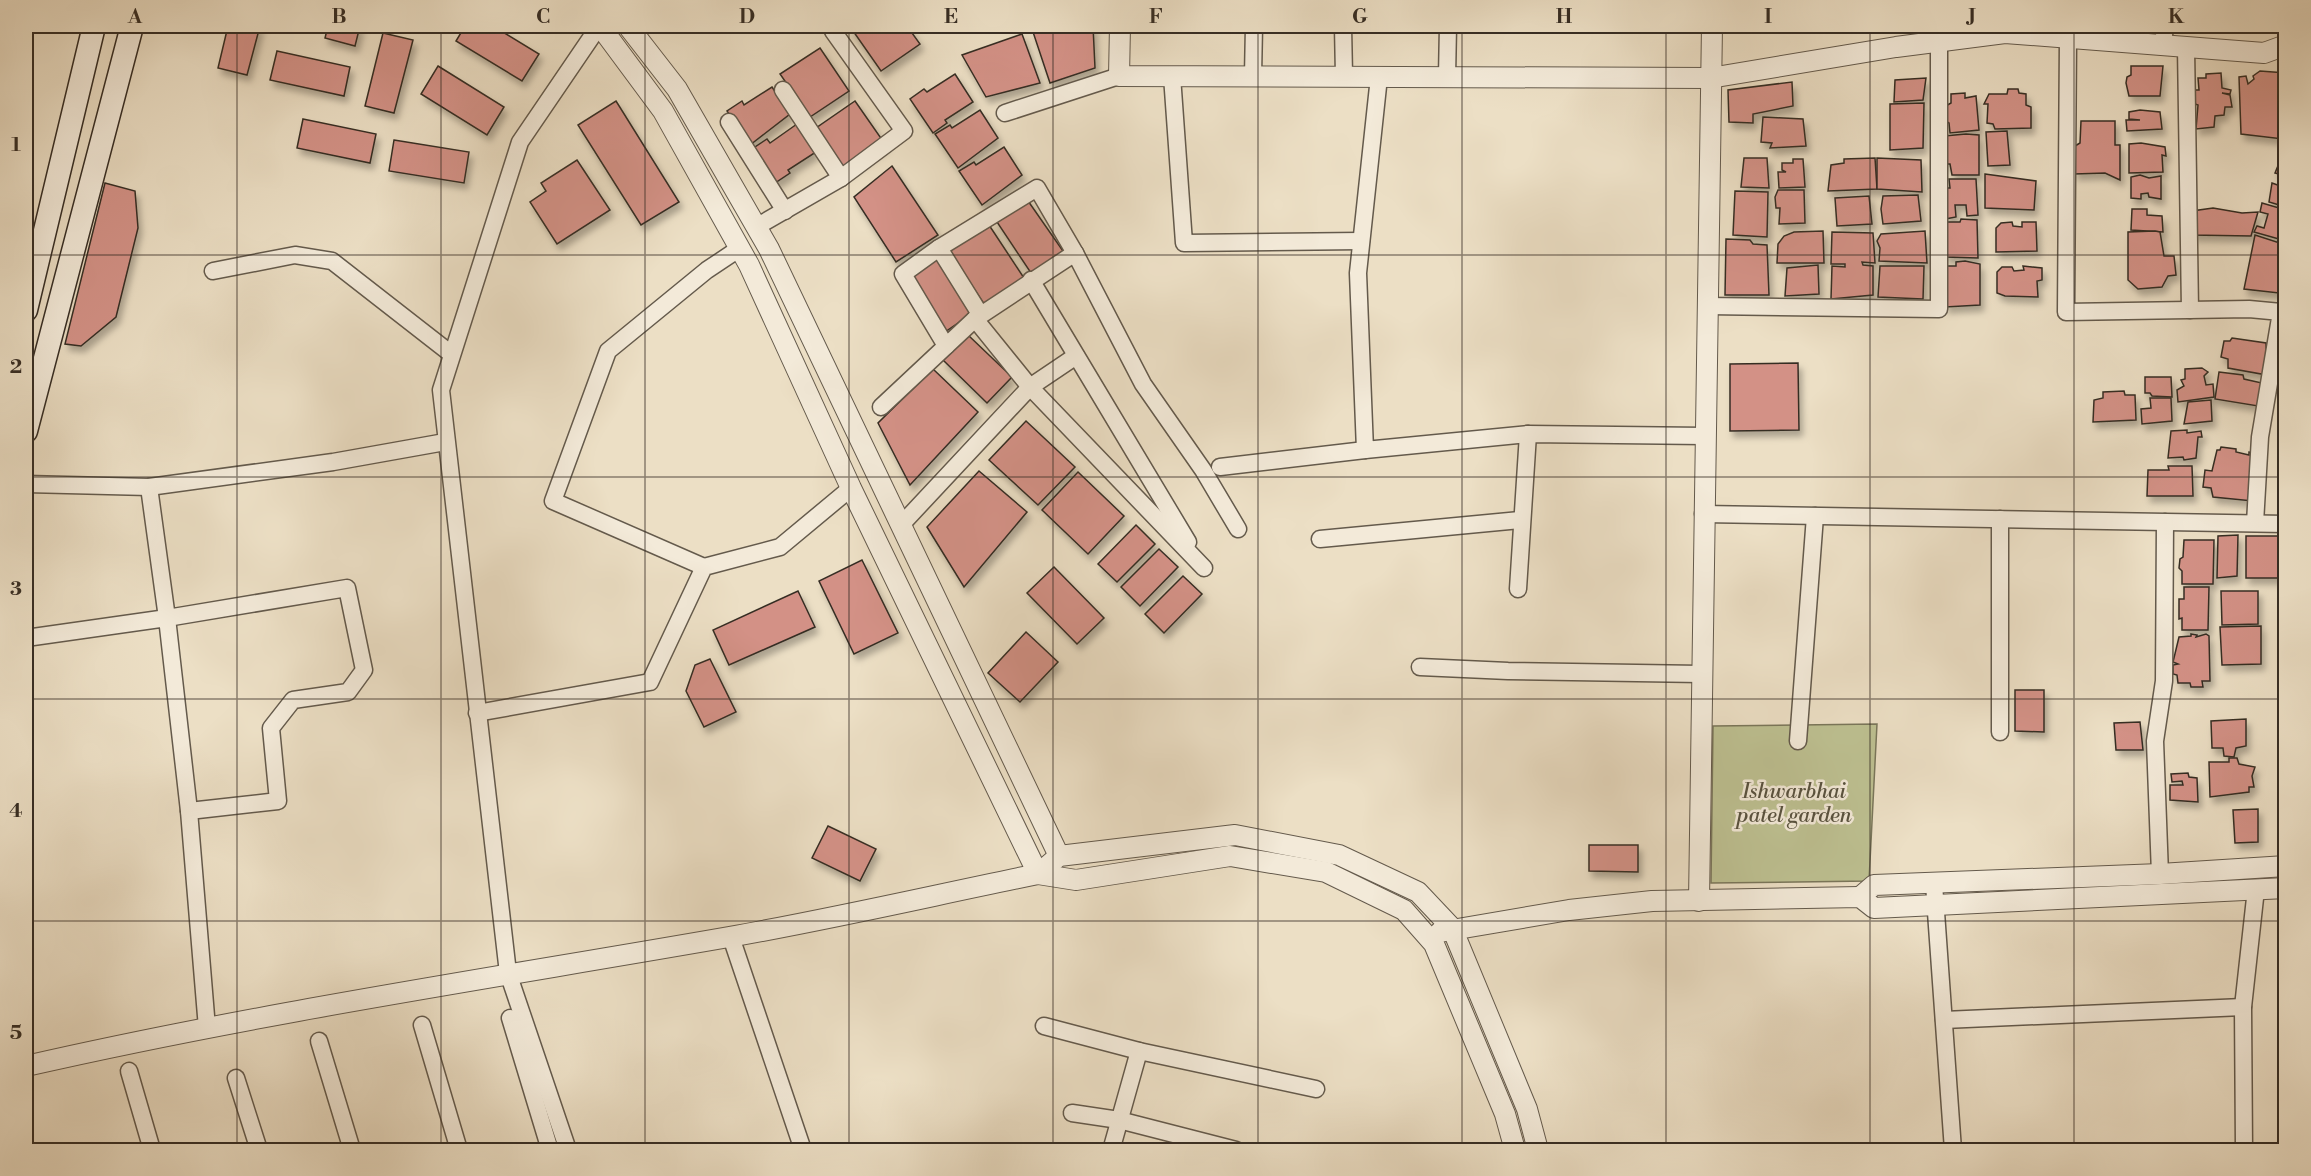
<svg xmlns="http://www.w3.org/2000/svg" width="2311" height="1176" font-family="'Libre Bodoni',serif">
<defs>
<filter id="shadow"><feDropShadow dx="3.5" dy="6" stdDeviation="3" flood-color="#0004"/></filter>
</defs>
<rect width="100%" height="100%" fill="#ecdfc5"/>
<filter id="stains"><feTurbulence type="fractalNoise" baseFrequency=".00333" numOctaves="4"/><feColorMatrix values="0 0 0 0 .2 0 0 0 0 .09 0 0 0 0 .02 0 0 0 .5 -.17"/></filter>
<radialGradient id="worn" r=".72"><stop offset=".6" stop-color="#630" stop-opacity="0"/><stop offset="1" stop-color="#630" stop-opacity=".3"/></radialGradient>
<polygon fill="#bdc091" stroke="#7a765a" stroke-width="1.5" points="1877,724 1869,881 1711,883 1713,726"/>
<g fill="#d39186" stroke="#362d24" stroke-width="1.5" filter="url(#shadow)">
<polygon points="228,26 260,26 247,75 218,68"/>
<polygon points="328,26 360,26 355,46 325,38"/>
<polygon points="465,26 493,26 539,54 522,81 456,41"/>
<polygon points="855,26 907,26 920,44 881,71 851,28"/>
<polygon points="1048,26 1093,26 1095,68 1050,83 1033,32"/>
<polygon points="383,33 413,40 394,113 365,106"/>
<polygon points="1022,34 1040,83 986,97 962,55"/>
<polygon points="820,48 849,91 810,117 780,74"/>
<polygon points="277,51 350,67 344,96 270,80"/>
<polygon points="438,66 504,107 487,135 421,94"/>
<polygon points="2131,66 2163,66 2160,96 2129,96 2126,83 2127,77 2131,75"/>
<polygon points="2260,71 2286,73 2285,92 2282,96 2285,105 2283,139 2241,134 2239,77 2246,76 2248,84 2254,79 2253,76"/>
<polygon points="2221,73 2222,88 2231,90 2230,94 2222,93 2230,95 2232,107 2225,107 2224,115 2215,116 2214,127 2196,129 2198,105 2195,104 2195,90 2199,90 2198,78 2206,78 2206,74"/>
<polygon points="955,74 973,102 945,120 947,123 933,133 910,99 924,89 927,92"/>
<polygon points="1926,78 1923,100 1894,102 1895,80"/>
<polygon points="1792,82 1793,106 1753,114 1753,123 1729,122 1728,90"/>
<polygon points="772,87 790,114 750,145 727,111 742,101 744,105"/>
<polygon points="2008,89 2018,89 2019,93 2026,94 2026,105 2031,107 2031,128 1995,129 1993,124 1987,123 1988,104 1984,104 1989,94 2007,94"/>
<polygon points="1965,93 1965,98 1976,96 1979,130 1950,133 1949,123 1944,120 1944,107 1951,103 1951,94"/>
<polygon points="616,101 679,202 641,225 578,125"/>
<polygon points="855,101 885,144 845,171 816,128"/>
<polygon points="1924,103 1923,148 1890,150 1890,104"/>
<polygon points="980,110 998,138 958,168 935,134 950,125 952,128"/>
<polygon points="2140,110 2160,112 2162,129 2127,131 2126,120 2140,120 2129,119 2129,112"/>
<polygon points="1763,117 1803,119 1806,146 1770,148 1772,143 1761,142"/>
<polygon points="303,119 376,134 370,163 297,148"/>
<polygon points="2081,121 2115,121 2115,145 2120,145 2120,180 2105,173 2074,174 2075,146 2080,143"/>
<polygon points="797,124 816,152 788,170 790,173 775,183 752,149 767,139 770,143"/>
<polygon points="2007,131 2010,165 1988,166 1986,132"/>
<polygon points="1966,134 1979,135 1979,175 1952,175 1950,164 1945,164 1944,136"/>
<polygon points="394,140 469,152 464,183 389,171"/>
<polygon points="2141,143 2165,147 2166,156 2162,155 2163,172 2129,173 2129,144"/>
<polygon points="1004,147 1022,175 982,205 959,171 974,162 976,165"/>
<polygon points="2284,151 2286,151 2286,176 2275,173"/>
<polygon points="1744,158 1767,158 1769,188 1741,187"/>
<polygon points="1875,158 1877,189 1828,191 1831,165 1844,163 1844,159"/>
<polygon points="1877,158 1921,160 1922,192 1877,189"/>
<polygon points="1793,159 1803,159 1805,187 1779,188 1778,172 1786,172 1782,170 1782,163 1793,163"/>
<polygon points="577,160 610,210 557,244 530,202 546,191 541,183"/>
<polygon points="892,166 938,235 896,262 854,197"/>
<polygon points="1985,174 2036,181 2034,210 1985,208"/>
<polygon points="2140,175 2149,178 2161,176 2161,199 2149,197 2148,193 2141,194 2141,199 2131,198 2131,177"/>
<polygon points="1949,179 1976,179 1978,215 1967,216 1966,205 1955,205 1956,217 1945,219 1944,188 1950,188"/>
<polygon points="105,183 135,191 138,228 116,317 81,346 65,344"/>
<polygon points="2272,183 2286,188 2286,207 2269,202"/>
<polygon points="1778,190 1804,190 1805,223 1779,224 1780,208 1776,208 1775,197"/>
<polygon points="1735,191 1768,192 1767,237 1733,235"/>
<polygon points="1918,195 1921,221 1883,224 1881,209 1883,196"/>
<polygon points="1869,196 1872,224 1837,226 1835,198"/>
<polygon points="1026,198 1063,251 1031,273 995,219"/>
<polygon points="2262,203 2286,210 2286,241 2254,232 2257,226 2264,228 2268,214 2260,212"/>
<polygon points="2213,208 2242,213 2258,212 2251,236 2191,235 2192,211"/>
<polygon points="2132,209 2147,209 2147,215 2162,216 2163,232 2131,230"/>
<polygon points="1961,219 1977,220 1978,258 1945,257 1944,222 1960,222"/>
<polygon points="2012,222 2013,226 2022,227 2022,222 2036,222 2037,251 1996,252 1996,228 2001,223"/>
<polygon points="989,225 1024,278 984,304 949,251"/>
<polygon points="1823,231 1824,263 1777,263 1778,244 1784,236 1794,232"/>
<polygon points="1925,231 1927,263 1879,261 1880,248 1877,241 1881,234"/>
<polygon points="2155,231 2160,232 2164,256 2174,256 2176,275 2168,276 2162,287 2138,289 2128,280 2128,232"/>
<polygon points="1832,232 1873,233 1875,263 1862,262 1863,265 1873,266 1873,295 1831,299 1832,266 1845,267 1845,264 1831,264"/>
<polygon points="2255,235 2286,245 2286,265 2279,293 2244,289"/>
<polygon points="1726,239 1750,240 1753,244 1767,245 1769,295 1725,295"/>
<polygon points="937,259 974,312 942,334 906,280"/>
<polygon points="1965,261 1980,264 1980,305 1945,307 1946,266 1956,266 1956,262"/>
<polygon points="1818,265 1819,294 1785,296 1787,268"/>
<polygon points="1880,266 1924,266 1923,299 1878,297"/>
<polygon points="2023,266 2042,268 2042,280 2037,281 2038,297 2005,296 1997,293 1997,272 2002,267 2012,267 2014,271 2024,270"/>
<polygon points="968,335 1012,377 987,403 943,360"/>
<polygon points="2232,338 2266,343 2267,375 2228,368 2228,359 2221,357 2224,341 2230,341"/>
<polygon points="1798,363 1799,430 1730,431 1730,364"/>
<polygon points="2202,368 2208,372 2204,376 2206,385 2213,384 2214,397 2178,402 2177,390 2184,386 2181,380 2185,379 2185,369"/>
<polygon points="933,369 978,412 910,485 878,423"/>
<polygon points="2219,372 2243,375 2244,379 2262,383 2258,406 2215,399"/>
<polygon points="2145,377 2171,377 2172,397 2152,396 2150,393 2145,393"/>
<polygon points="2124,391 2125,395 2135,395 2136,420 2093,422 2094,400 2103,398 2103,392"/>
<polygon points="2150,398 2171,398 2172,421 2142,424 2141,409 2151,408"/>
<polygon points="2211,400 2212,421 2184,424 2188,402"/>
<polygon points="1026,421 1075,467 1038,505 989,460"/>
<polygon points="2187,430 2187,433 2201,431 2202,437 2198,437 2196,458 2184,460 2183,457 2168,458 2171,431"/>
<polygon points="2221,447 2236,449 2236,452 2249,455 2249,452 2257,453 2253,501 2213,497 2211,488 2203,487 2205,470 2212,471 2217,450 2220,450"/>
<polygon points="2168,466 2192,466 2193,496 2147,496 2148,470 2169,470"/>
<polygon points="979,471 1027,512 964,587 927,527"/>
<polygon points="1078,472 1124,516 1088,554 1042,510"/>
<polygon points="1136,525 1155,544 1117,582 1098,564"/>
<polygon points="2238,535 2237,576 2217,578 2218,536"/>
<rect x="2246" y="536" width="37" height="42"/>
<polygon points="2184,540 2214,540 2213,584 2182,584 2182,571 2179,568 2180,559 2183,557"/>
<polygon points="1159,549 1178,567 1140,606 1121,587"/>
<polygon points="862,560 898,633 854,654 819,581"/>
<polygon points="1054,567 1104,618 1077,644 1027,593"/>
<polygon points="1183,576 1202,594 1164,633 1145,614"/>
<polygon points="2184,587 2209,587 2208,630 2182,630 2182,618 2179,619 2179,599 2184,599"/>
<polygon points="798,591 815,627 729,665 713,630"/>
<polygon points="2221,591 2258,591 2258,624 2222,625"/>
<polygon points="2261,626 2261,664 2222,665 2220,627"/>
<polygon points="1026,632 1058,662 1020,702 988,673"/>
<polygon points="2191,634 2197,635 2196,637 2206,634 2209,636 2210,681 2202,681 2203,687 2191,687 2190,683 2178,683 2177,675 2173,674 2173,665 2178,664 2173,662 2179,637 2191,636"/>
<polygon points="710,659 736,712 704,727 686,691 695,665"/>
<polygon points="2015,690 2044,690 2044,732 2015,731"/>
<polygon points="2286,711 2286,740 2285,733 2281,732 2280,725 2285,725"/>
<polygon points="2246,719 2246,746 2236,748 2234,757 2224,756 2223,748 2212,748 2211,721"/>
<polygon points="2140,722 2143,750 2116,750 2114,723"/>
<polygon points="2229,758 2237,758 2239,764 2255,767 2252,776 2254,787 2249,787 2249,792 2210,797 2209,762 2229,762"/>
<polygon points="2188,773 2189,777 2197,778 2198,802 2170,800 2170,785 2183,785 2182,781 2172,782 2171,774"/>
<polygon points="2258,809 2258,842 2235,843 2233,810"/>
<polygon points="828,826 876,849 860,881 812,858"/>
<polygon points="1589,845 1638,845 1638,872 1589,871"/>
</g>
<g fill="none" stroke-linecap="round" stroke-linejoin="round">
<g stroke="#645a4c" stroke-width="19">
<g id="minor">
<polyline points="1343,26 1344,76"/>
<polyline points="2068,38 2066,312 2249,309 2281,312 2260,437 2255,523"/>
<polyline points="2163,45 2165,26"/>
<polyline points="2186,47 2190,310"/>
<polyline points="1172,76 1184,243 1361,241"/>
<polyline points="1253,76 1254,26"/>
<polyline points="1379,77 1358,273 1365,450 1528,434 1705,436"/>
<polyline points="1447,77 1448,26"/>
<polyline points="783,90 841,178"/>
<polyline points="1005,113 1119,76"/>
<polyline points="729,122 785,211"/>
<polyline points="756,227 841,178 904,131 833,31"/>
<polyline points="939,248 980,314"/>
<polyline points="213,271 295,255 332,261 450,353"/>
<polyline points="1031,280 1188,542"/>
<polyline points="1707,306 1939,309 1939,41"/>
<polyline points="946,346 903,274 939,248 1037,188 1075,253"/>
<polyline points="1076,356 1030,387 975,319 1075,253 1143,384 1203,470 1238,529"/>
<polyline points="881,407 975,319"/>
<polyline points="1220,467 1365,450"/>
<polyline points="26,484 149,487 333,462 445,442"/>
<polyline points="149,487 167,618 347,588 364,670 348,692 293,700 271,728 278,801 189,811"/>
<polyline points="1703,514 2286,524"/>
<polyline points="901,525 1030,387 1204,568"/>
<polyline points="1320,539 1520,520"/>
<polyline points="704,567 553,501 608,351 707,270 740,248"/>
<polyline points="1518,589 1528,434"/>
<polyline points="26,638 167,618 189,811 207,1028"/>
<polyline points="1420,667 1508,671 1701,674"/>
<polyline points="477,713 650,682 704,567 780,547 851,488"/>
<polyline points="2000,732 2000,519"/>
<polyline points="1798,741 1815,516"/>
<polyline points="2160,874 2155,741 2164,681 2165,522"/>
<polyline points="1934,884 1953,1150"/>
<polyline points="731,937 803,1150"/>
<polyline points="510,1018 550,1150"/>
<polyline points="1944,1020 2243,1007"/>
<polyline points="422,1025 459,1150"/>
<polyline points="1044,1026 1139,1051"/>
<polyline points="319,1041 352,1150"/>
<polyline points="129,1071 152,1150"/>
<polyline points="236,1078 259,1150"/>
<polyline points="1072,1113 1119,1120 1236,1150"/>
<polyline points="568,1150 508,973 441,390 520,142 599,26"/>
<polyline points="1114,1150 1112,1147 1139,1051 1316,1089"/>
<polyline points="2244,1150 2243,1007 2256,889"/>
</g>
</g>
<g stroke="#645a4c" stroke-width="22">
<g id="tertiary">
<polyline points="600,26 663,111 749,265 851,488 1038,874 1076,880 1230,856 1326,872 1404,910 1434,944 1505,1114 1515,1150"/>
<polyline points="628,26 677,89 769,249 1059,856"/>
<polyline points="1120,26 1119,76 1710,78 1896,47 2005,33 2264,53 2286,45"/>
<polyline points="1860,897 1874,885 2160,874 2286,866"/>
<polyline points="1699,901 1712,26"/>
<polyline points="1440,932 1569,910 1652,901 1860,897 1874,908 2286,888"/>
<path d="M26,1066c232,-53 468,-88 703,-129 103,-18 206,-42 309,-63l21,-18 176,-21 104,20 79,37 34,36 75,181 11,41"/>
</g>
</g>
<g stroke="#362d24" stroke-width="25">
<g id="secondary">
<polyline points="26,310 94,26"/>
<polyline points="26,431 132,26"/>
</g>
</g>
<use href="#minor" stroke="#f3ead9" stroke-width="16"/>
<use href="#tertiary" stroke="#f3ead9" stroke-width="20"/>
<use href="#secondary" stroke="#f3ead9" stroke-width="22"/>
</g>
<path fill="none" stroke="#362d24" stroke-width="1.5" stroke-opacity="0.55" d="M237,26v1124M441,26v1124M645,26v1124M849,26v1124M1053,26v1124M1258,26v1124M1462,26v1124M1666,26v1124M1870,26v1124M2074,26v1124M26,255h2260M26,477h2260M26,699h2260M26,921h2260"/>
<g text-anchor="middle" stroke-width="5" stroke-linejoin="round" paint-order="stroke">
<g font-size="21" font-style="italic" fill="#58523f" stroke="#f3ead9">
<text x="1794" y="798">Ishwarbhai<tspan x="1794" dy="24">patel garden</tspan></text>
</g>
</g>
<rect width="2311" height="1176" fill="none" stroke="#ecdfc5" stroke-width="66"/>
<rect x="33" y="33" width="2245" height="1110" fill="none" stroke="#362d24" stroke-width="2"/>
<g font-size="20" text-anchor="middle" font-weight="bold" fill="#362d24">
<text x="135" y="23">A</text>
<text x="339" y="23">B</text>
<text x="543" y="23">C</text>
<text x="747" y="23">D</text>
<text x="951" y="23">E</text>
<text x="1156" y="23">F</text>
<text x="1360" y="23">G</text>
<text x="1564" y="23">H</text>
<text x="1768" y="23">I</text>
<text x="1972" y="23">J</text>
<text x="2176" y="23">K</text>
<text x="16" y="151">1</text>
<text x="16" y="373">2</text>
<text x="16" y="595">3</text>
<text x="16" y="817">4</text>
<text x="16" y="1039">5</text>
</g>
<rect width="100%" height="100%" filter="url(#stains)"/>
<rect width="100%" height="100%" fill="url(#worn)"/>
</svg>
